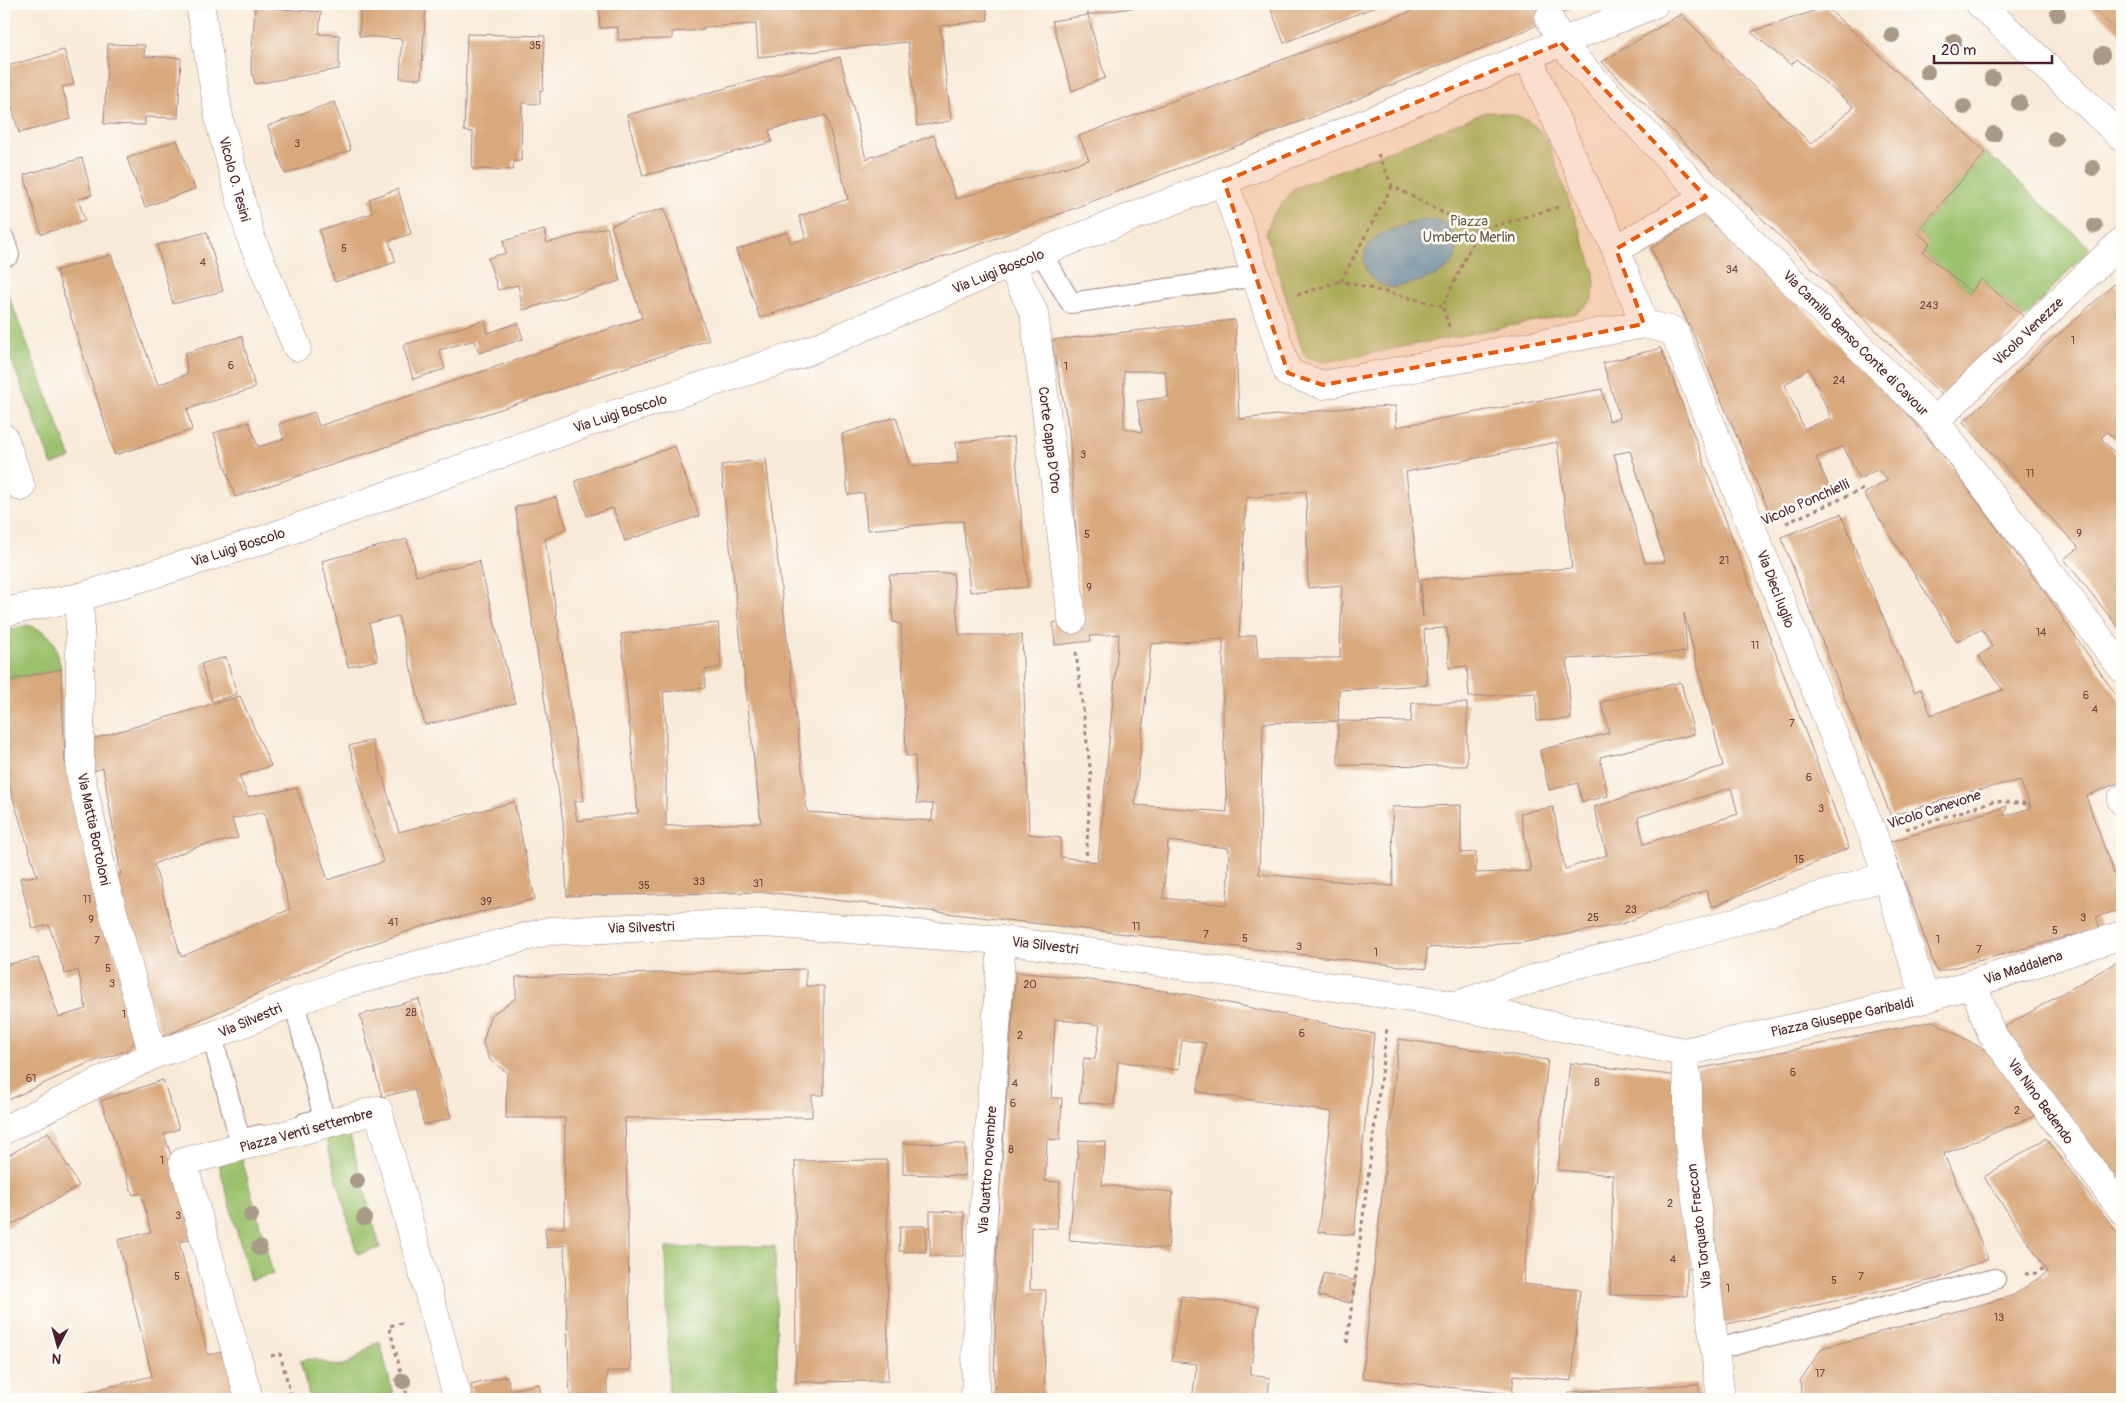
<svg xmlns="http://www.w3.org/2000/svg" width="2126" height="1403" font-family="Pangolin,sans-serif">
<rect width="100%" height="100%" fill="#fdfcf7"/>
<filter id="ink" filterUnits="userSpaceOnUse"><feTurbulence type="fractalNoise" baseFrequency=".02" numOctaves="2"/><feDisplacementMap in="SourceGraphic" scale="10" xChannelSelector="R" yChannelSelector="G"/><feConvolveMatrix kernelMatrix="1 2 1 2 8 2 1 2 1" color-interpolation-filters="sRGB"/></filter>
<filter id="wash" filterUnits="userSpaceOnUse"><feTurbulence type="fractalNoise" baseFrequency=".0096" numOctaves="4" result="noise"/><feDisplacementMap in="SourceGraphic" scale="20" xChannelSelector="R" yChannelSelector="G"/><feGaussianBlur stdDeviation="1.12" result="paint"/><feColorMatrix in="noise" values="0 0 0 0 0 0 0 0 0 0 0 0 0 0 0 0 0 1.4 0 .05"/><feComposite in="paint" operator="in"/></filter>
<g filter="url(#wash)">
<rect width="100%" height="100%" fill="#f8ead8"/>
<g fill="#9bc16c" stroke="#72704c">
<path d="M1486,112c26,0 46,5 61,28l47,130 1,15 -4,17 -15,11 -251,49 -18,-5 -4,-5 -37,-118 5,-17 24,-29z"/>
<polygon points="1986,152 2090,248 2025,318 1981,279 1971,292 1923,252 1929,242 1917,232"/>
<polygon points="4,284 71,458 52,465 4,341"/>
<path d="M28,625c28,10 26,16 33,44l-57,12v-50z"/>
<polygon points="349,1133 380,1248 357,1254 326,1139"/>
<polygon points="242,1159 273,1274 250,1280 219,1165"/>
<polygon points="775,1246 778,1399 669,1399 666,1248"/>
<path d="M380,1342l14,57h-84l-10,-38c3,-1 8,-2 12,-2 11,1 19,9 31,6 17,-5 19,-17 37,-23z"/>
</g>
<path fill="#58a8d2" stroke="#51647e" d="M1423,219c7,0 13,0 19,3 18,9 20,37 3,48 -12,8 -30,12 -44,16 -25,8 -49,-23 -30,-44 11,-13 37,-17 52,-23z"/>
<g id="blocks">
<g fill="#d9a97e" fill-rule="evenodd">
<polygon points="361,4 426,4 421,79 400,78 402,39 359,36"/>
<polygon points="617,4 986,4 988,20 940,26 951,121 917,126 908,42 758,57 756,24 704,27 704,30 672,32 672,39 618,40 618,27 600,28 599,8 617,8"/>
<polygon points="1087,4 1149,4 1149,5 1088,15"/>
<polygon points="1282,4 1382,4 1284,43 1271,9"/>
<polygon points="1431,4 1580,4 1526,30 1333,109 973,247 760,318 736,250 787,232 791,243 806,238 799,216 848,199 826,115 769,130 772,142 643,176 627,115 840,57 866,159 934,135 956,199 1089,160 1079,136"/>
<polygon points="2087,4 2122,4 2122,35 2103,18"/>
<polygon points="255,7 321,12 319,34 339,35 339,69 255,84 251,67"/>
<polygon points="1826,7 1986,152 1917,232 1930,243 1923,252 1971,292 1981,279 2025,318 1945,398 1602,62 1681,14 1811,144 1854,107 1797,59 1791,65 1751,32"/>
<polygon points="1088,15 1105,78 1072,91 1052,21"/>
<polygon points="467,34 545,36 543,91 540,90 540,104 522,103 521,161 514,161 513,170 472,169 473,132 464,131"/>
<polygon points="108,44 145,45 144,56 181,58 178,118 145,117 145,125 104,124"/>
<polygon points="64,50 74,84 62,87 71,119 19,133 10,99 4,101 4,67"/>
<polygon points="334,102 351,150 285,174 268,126"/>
<polygon points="177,140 195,189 145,207 127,158"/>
<polygon points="82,158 92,195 78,199 85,221 41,234 24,175"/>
<polygon points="398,189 411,234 389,241 396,262 335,282 319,230 373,213 369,199"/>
<polygon points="664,208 709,340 235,497 214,433 249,422 258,447 284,439 279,424 314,412 319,426 642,318 611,225"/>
<path d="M1707,211l194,196 41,47 106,143 74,107v77l-36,15 36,101v12l-26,8 4,11 -163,44 -47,-130 117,-36 -3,10 27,-8 -11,-28 -58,14 -71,22 -110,-279 60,-23 73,178 7,-3 10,26 72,-25 -25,-34 14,-9 -10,-18 -25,13 -93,-148 24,-14 -10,-11 -18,10 -17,-33 -27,12 16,35 -60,26 -81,-190 -40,-80zM1809,368l22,50 -27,11 -19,-44z"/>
<polygon points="607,227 620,281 523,310 518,285 498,290 488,258 506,253 503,241 544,230 547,243"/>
<polygon points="207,232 223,291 173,304 157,245"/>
<polygon points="111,255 158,385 187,374 185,353 242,336 255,388 187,409 192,430 115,455 56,270"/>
<polygon points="2114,284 2122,290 2122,435 2117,441 2107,432 2101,438 2122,461 2122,632 2064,559 2079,548 1963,422"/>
<polygon points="485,320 488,333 518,323 523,339 479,353 475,340 439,350 445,369 413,379 403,345"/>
<path d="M1235,320l4,99 107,-11 50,-2v21l206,-38 7,32 11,-3 -17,-55 58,-15 188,500 -137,59 -6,-17 -84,34 -102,19 -93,5 -1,21 -660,-77 -199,4 -4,-75 -48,-314 41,-10 11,31 -22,11 39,261 -10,2 3,19 61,-8 -17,-179 97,-11 3,44 -16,3v18l-42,4 3,35v99l95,-3 -40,-358 45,-6 41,353 125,9 1,-17 -16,-1 -2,-47h-9l-5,-132 -8,-2 -4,-47 64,-2 6,62h63l7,199 32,4 -1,19 38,5 21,-228 -29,2 1,5 -36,4 -2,-22 29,-4 -13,-189 -17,-90zM1124,371h41l4,26 -32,4 5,31 -18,-4zM1557,442l15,126 -151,11 2,38 -17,-145zM1630,451l35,111 -20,1 -31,-109zM1306,491l2,97 34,-3 -2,73h-82l-2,-23 -17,2 7,-139zM1684,613l39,153 -129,41 13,48 -42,14 -12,-62 -33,6 11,58 -55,2v-21l-15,1v-48l-69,2 1,79 -134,-12 4,-151 75,-2 1,-31 88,-5 -3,-56 23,-1 2,40 18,-2 2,31 67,-4 1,28 34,-2 -4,-60 120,-7zM1223,639v83l4,90 -92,-7 16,-161zM1731,788l7,26 -94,30 -6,-27zM1168,841l61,7 -2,57 -64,-7z"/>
<polygon points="896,417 911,466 958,463 956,442 1014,437 1028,587 970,592 963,521 867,530 864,493 848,495 842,434"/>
<polygon points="675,446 699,516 625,541 613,508 587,516 575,481"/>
<polygon points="407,539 416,576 479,561 515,703 425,725 398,616 369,623 378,660 348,667 322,561"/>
<polygon points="226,657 237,694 212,702 201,664"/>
<polygon points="61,669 65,761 84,850 139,1037 126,1051 86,1064 4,1102 4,965 38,958 59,1017 86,1009 78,970 65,974 49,925 33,929 20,878 37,876 4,769 4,681"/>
<polygon points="1681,682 1694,734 1600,757 1608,796 1582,802 1578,783 1549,790 1540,750 1609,733 1601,702"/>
<path d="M240,696l31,70 -32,10 9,21 49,-9 31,92 55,-18 -34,-116 23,-6 27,92 115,-30 21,97 -109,26 -74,26 -189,86 -22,-62 -27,-98 7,-2 -18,-107 -9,3 -5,-31zM264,812l26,97 -109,48 -27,-93 42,-17 42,-9 -6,-19z"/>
<polygon points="1412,703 1467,703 1467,766 1338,765 1338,721 1411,722"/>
<polygon points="2122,959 2122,1195 2001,1029"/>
<polygon points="806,969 806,986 824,986 824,1095 812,1095 812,1117 625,1118 631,1370 607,1372 607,1399 570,1399 564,1245 547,1248 545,1228 564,1228 565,1118 506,1118 507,1072 490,1060 483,1043 490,1016 516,998 516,977"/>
<polygon points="1016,972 1068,977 1186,994 1374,1034 1354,1235 1318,1232 1332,1112 1197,1092 1206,1043 1182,1040 1178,1070 1118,1061 1114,1105 1079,1102 1084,1058 1095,1059 1100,1025 1055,1019 1051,1098 1062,1098 1060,1140 1047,1139 1045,1181 1060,1182 1057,1228 1031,1227 1030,1290 1046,1290 1044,1399 994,1399 997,1224"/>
<polygon points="419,999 451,1118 424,1125 414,1089 382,1097 360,1015"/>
<polygon points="1933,1021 1994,1055 2034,1116 1944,1154 1988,1259 1938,1279 1722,1325 1693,1132 1697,1069"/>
<polygon points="1399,1039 1548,1060 1523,1284 1580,1290 1572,1381 1514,1375 1512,1394 1362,1378"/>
<polygon points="1570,1063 1680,1076 1692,1268 1687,1268 1687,1296 1610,1295 1613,1175 1558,1170"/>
<polygon points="163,1080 179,1129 164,1134 180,1183 194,1238 179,1242 208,1355 225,1351 238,1399 62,1399 152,1376 118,1240 151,1232 141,1193 133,1195 101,1101"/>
<polygon points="48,1132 79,1186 4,1229 4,1158"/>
<polygon points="2046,1138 2122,1239 2122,1399 1802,1399 1800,1381 1822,1348 2012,1296 2048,1272 1984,1177"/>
<polygon points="1079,1140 1106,1142 1102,1185 1173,1192 1168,1249 1069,1240"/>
<polygon points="903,1143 965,1144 965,1176 903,1174"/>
<polygon points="887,1160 888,1381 796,1382 795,1161"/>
<polygon points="930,1211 964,1212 964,1256 930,1256"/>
<polygon points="900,1226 926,1226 926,1252 899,1251"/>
<polygon points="1324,1273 1356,1281 1351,1303 1318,1296"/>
<polygon points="1181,1296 1259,1307 1250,1375 1270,1378 1267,1399 1192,1399 1197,1364 1172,1361"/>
<polygon points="507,1376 510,1390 539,1384 542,1399 474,1399 471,1385"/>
<polygon points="1698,1384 1701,1399 1569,1399 1569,1392"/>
</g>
</g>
</g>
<g filter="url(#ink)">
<use href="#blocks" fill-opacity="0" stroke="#a18482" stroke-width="1"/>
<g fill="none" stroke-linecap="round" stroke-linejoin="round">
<g stroke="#a18482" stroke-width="22">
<g id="service">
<polyline points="4,239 9,255"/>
<polyline points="1041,253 1071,303 1256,276"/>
<polyline points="294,1002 324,1118 305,1123"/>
<polyline points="212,1036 240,1140 260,1135"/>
<polyline points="1713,1350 1995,1279"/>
</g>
</g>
<g stroke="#a18482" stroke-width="29">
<g id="pedestrian">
<polyline points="1549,18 1561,43 1584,69 1706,197"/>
<polyline points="1528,57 1591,198 1616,249"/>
<polyline points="2122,799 2122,801"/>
<polyline points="1973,983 1991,1033 2122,1210"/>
<polyline points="249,1399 183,1162 378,1110 458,1399"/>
</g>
</g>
<g stroke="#a18482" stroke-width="29">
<g id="minor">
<polyline points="200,4 220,123 251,238 297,347"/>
<polyline points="1980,4 2122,137"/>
<polyline points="1224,181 1288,373 1323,385 1644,324 1674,331 1875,840 1925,999"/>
<polyline points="1011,264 1034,313 1072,620"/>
<polyline points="1644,324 1616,249 1706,197 1935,421 2122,668"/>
<polyline points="1935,421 2122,241"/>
<polyline points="4,438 21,487"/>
<polyline points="80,597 80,773 105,883 153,1055"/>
<polyline points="4,612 80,597 263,540 584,424 801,354 1011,264 1224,181 1654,4"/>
<polyline points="1457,1005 1571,966 1666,943 1886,876"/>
<polyline points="1684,1052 1688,1087 1688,1136 1721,1399"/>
<polyline points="4,1130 153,1055 212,1036 294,1002 343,984 549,931 764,923 1002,940 1425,1000 1684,1052 1925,999 2122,935"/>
<polyline points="975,1399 978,1294 1002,940"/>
</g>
</g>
<g stroke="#a18482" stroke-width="3" stroke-dasharray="4 4" stroke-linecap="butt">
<polyline points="1378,154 1392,186 1478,231"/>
<polyline points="1392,186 1341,281 1443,306"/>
<polyline points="1297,295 1341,281"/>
<polyline points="1449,327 1443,306 1478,231 1559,207"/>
<polyline points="1786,523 1863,489"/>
<polyline points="1076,652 1091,776 1086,861"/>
<polyline points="1906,829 1994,801 2030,804"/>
<polyline points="2025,1274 2037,1273 2045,1267"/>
<polyline points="402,1323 389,1326 408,1399"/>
<polyline points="1347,1343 1387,1028"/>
<polyline points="271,1356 280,1354 292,1399"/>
</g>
<use href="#service" stroke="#fff" stroke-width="20"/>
<use href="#pedestrian" stroke="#fff" stroke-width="28"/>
<use href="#minor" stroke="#fff" stroke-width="28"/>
</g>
<g fill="#a89a86">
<circle cx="2058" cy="14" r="8"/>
<circle cx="1892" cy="35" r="8"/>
<circle cx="1954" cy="41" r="8"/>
<circle cx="2102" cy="55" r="8"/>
<circle cx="1927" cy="72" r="8"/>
<circle cx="1992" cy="78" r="8"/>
<circle cx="2019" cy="103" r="8"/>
<circle cx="1964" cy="107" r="8"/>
<circle cx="1994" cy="134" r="8"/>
<circle cx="2055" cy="139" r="8"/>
<circle cx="2093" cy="168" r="8"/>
<circle cx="2095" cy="226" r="8"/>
<circle cx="357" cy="1181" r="8"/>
<circle cx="251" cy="1215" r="8"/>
<circle cx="364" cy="1218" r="8"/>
<circle cx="259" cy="1248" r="8"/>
<circle cx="403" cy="1381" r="8"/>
</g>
</g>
<path fill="#e8590c" fill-opacity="0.2" stroke="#e8590c" stroke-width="4" stroke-dasharray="10 6" stroke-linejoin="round" d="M1561,43l145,154 -90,52 28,75 -321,61 -35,-12 -64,-192z"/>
<g text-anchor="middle" stroke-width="5" stroke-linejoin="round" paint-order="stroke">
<g font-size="11" fill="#6e4240">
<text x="535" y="49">35</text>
<text x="297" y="147">3</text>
<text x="344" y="252">5</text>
<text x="203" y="266">4</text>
<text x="1732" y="273">34</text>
<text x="1929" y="309">243</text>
<text x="2073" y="344">1</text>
<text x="231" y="369">6</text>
<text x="1066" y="370">1</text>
<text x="1839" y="384">24</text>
<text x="1083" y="458">3</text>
<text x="2030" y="477">11</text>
<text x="2079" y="537">9</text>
<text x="1087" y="538">5</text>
<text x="1724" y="564">21</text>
<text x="1089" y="591">9</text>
<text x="2041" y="636">14</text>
<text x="1755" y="649">11</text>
<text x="2086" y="699">6</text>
<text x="2095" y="713">4</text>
<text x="1792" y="727">7</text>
<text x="1809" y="781">6</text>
<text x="1821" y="812">3</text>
<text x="1799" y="863">15</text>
<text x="699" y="885">33</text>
<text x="758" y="887">31</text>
<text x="644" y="889">35</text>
<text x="87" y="903">11</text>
<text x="486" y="905">39</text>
<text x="1631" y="913">23</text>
<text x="1593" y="921">25</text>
<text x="2083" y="921">3</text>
<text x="91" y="923">9</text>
<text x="393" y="926">41</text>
<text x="1136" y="930">11</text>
<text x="2055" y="934">5</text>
<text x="1206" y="938">7</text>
<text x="1245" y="942">5</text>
<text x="1938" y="943">1</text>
<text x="97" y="944">7</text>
<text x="1299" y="950">3</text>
<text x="1979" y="953">7</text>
<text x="1376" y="956">1</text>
<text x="108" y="972">5</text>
<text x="112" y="987">3</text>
<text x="1030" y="988">20</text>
<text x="411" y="1016">28</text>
<text x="124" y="1018">1</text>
<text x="1302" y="1037">6</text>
<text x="1020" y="1039">2</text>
<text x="1793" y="1076">6</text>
<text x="31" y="1082">61</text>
<text x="1597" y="1086">8</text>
<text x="1015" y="1087">4</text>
<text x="1013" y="1107">6</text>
<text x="2017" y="1114">2</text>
<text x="1011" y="1153">8</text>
<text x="162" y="1164">1</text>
<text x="1670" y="1207">2</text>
<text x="178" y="1219">3</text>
<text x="1673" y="1263">4</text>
<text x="177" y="1280">5</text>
<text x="1861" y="1280">7</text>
<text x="1834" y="1284">5</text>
<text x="1728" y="1292">1</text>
<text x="1999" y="1321">13</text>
<text x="1820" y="1377">17</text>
</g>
<g font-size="14" fill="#4a1f2b" stroke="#fdfcf7">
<text transform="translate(235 179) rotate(75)" y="5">Vicolo O. Tesini</text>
<text transform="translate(998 271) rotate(-22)" y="5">Via Luigi Boscolo</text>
<text transform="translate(2028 331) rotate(-44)" y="5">Vicolo Venezze</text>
<text transform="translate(1856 343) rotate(45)" y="5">Via Camillo Benso Conte di Cavour</text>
<text transform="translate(620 413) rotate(-18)" y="5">Via Luigi Boscolo</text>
<text transform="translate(1050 440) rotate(83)" y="5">Corte Cappa D'Oro</text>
<text transform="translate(1805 502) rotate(-24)" y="5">Vicolo Ponchielli</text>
<text transform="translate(238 547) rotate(-18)" y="5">Via Luigi Boscolo</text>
<text transform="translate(1776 589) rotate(69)" y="5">Via Dieci luglio</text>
<text transform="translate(1934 809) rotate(-18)" y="5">Vicolo Canevone</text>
<text transform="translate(94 829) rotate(78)" y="5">Via Mattia Bortoloni</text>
<text transform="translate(641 927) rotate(-2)" y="5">Via Silvestri</text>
<text transform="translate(1045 945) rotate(7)" y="5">Via Silvestri</text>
<text transform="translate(2023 967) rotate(-18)" y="5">Via Maddalena</text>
<text transform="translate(1842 1017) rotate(-12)" y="5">Piazza Giuseppe Garibaldi</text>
<text transform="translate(250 1020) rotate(-23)" y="5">Via Silvestri</text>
<text transform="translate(2041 1101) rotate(54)" y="5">Via Nino Bedendo</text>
<text transform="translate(306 1130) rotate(-15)" y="5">Piazza Venti settembre</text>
<text transform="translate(987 1170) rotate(-86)" y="5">Via Quattro novembre</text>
<text transform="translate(1699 1226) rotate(-97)" y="5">Via Torquato Fraccon</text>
</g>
<g font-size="14" fill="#665842" stroke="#fdfcf7">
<text x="1469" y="226">Piazza<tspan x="1469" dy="16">Umberto Merlin</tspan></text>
</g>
</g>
<rect width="2126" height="1403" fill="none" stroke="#fdfcf7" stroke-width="20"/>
<g transform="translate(58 1346) rotate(186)" stroke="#fdfcf7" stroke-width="4" paint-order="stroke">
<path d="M0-4L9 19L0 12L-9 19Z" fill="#4a1f2b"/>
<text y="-8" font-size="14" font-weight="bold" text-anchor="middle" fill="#4a1f2b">N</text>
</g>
<path d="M1934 55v8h118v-8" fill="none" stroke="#4a1f2b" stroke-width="2.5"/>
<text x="1941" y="55" font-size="15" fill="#4a1f2b" stroke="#fdfcf7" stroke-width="4" paint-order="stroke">20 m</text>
</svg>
